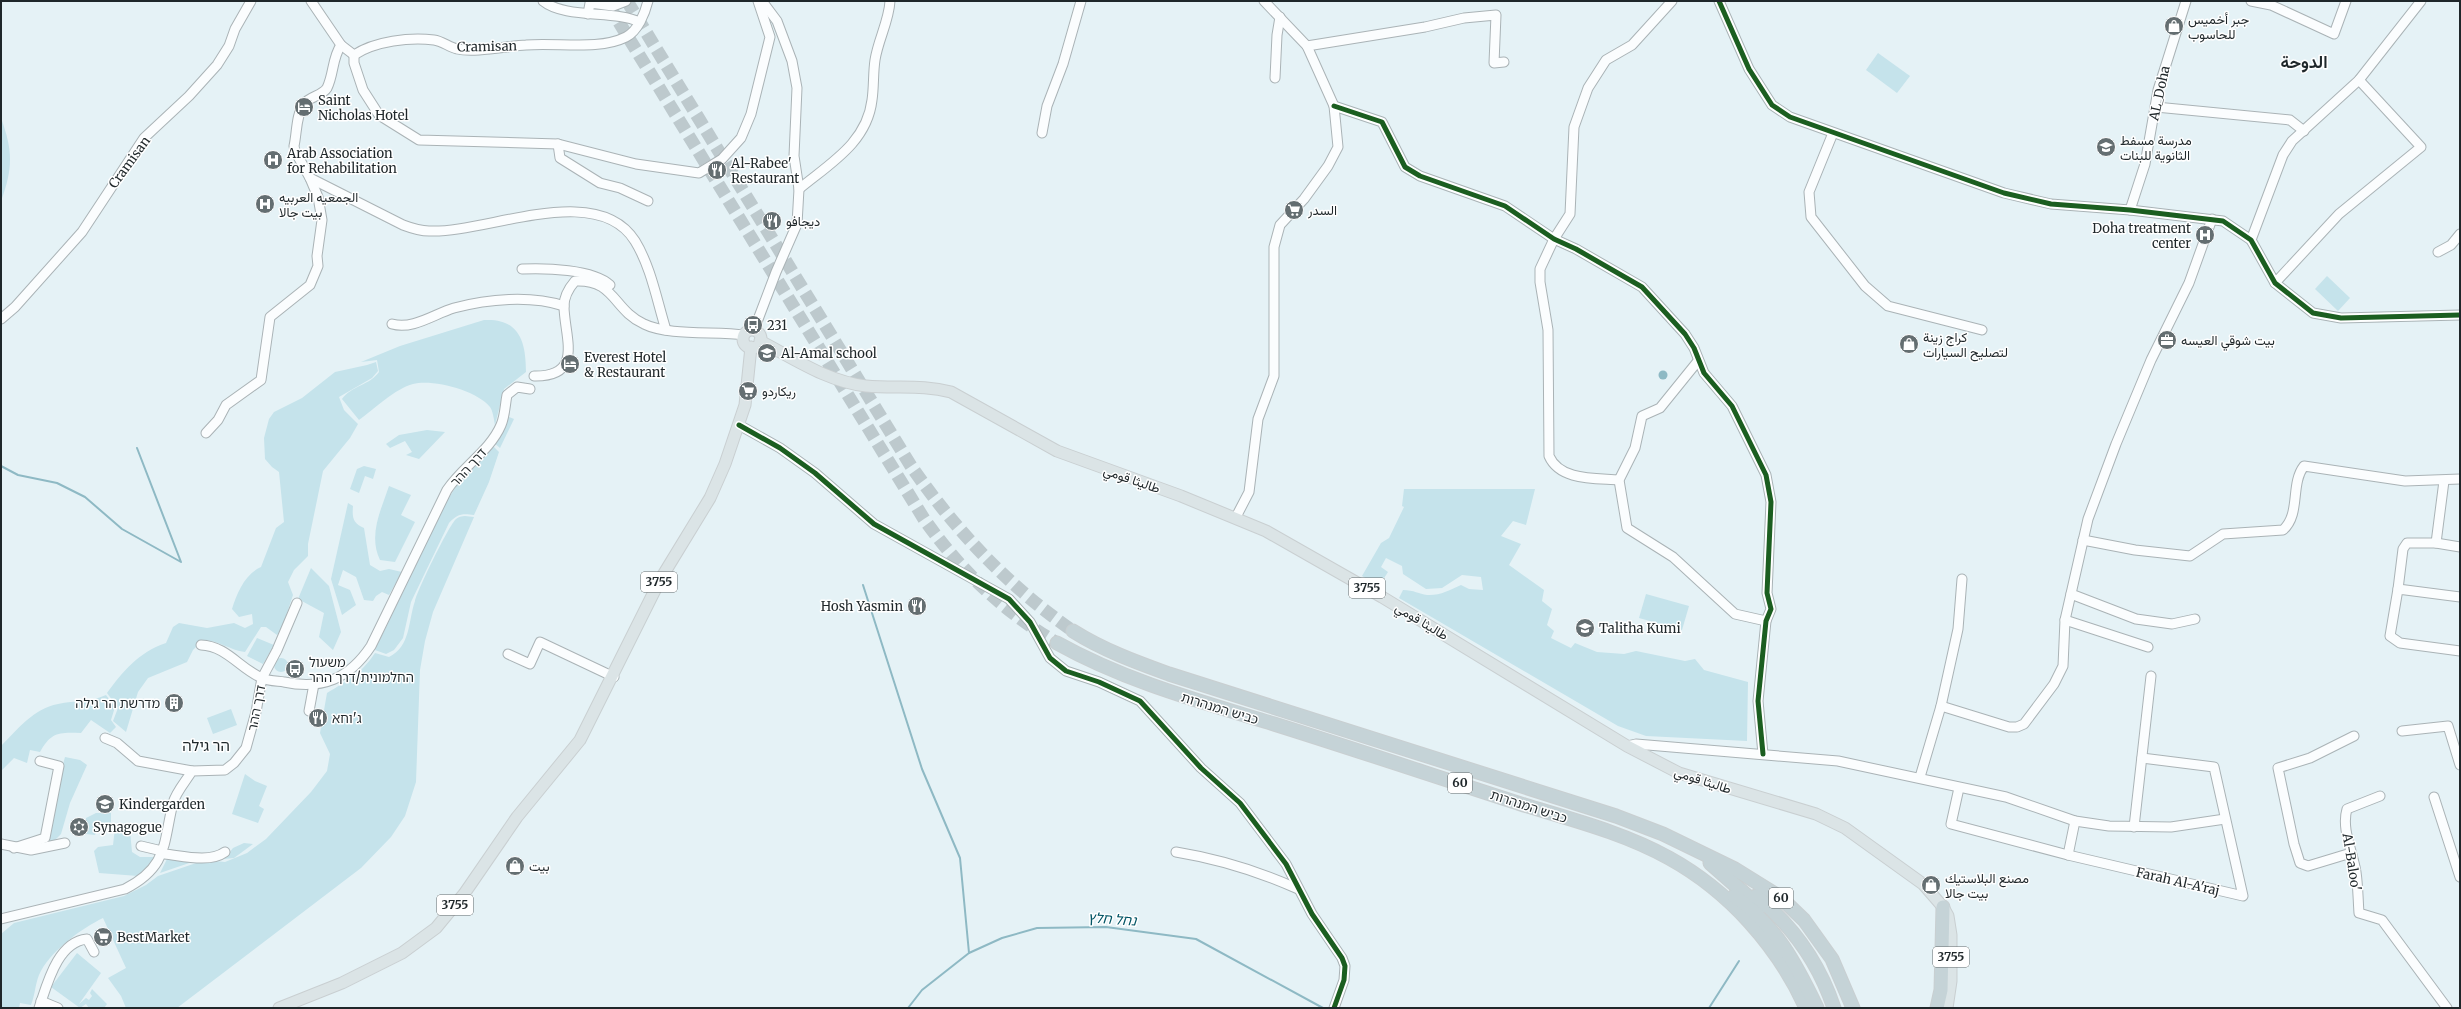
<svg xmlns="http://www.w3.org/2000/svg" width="2461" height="1009" font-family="Merriweather,Vazirmatn,'Noto Sans Hebrew',serif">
<rect width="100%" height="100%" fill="#e5f2f6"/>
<g fill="#c5e3eb">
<polygon points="1878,53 1910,76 1897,93 1866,70"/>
<path d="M1,118c12,33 12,50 0,83z"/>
<polygon points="2327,276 2350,298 2338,311 2315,289"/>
<path d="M484,320c35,-2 42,21 42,52l-22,17 -9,36c-1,-5 -2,-14 -5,-18 -14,-17 -57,-28 -77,-23 -17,4 -40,26 -54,36l-17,-21c9,-13 28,-14 37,-27l-2,-12 -16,2 39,-16z"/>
<path d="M376,362l2,9 -6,7 -33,19 5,13 14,14 -8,14 -27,33 -15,73v12l-14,14 -6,12 5,13 -11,33 -5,7 -11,-8h-5l-16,25c-16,-2 -24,-11 -42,-12l-10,10 -6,12 -39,16 -10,14 -12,40 -13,-11 5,-13 -11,-15c16,-22 32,-41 59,-50l7,-16 6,-4 28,5 27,-5 11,5 8,-4 -1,-10 -13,3 -7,-8c5,-16 13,-35 29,-42l15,-39 8,-6 -5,-50 -7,-5 -7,-8 -1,-21 5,-19 5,-7 28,-14 33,-26 32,-7z"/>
<polygon points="507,416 514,419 500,448 493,442"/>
<polygon points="427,430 445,432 419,459 406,455 412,452 405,441 390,448 386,444 399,435"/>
<path d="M491,444l8,8 -10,30 -15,33c-12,-2 -17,-1 -25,8l-38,79 -8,36 -9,12 -8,4 -11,-4 72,-149 21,-34z"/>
<polygon points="364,466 376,469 373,479 365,476 359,493 350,489 357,469"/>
<path d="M389,486l22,9 -10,20 14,7 -20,40 -15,-2c-12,-25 1,-50 9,-74z"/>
<path d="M1404,489h131l-9,36 -13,-4 -12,15 20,8 -12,21 35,25 -2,11 10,8 -5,16 7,6 -3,7 20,10 4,-5 22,9 27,2 12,-3 49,10 10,-2 9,11 44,12 -1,59 -101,-5 -28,-10 -219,-128 4,-8c11,0 16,4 24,5 12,1 23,-5 34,-10l8,4 14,1 -2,-13 -19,-2 -20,13 -16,1 -23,-15 -1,-8 -16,-8 -5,9 7,5 -9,14 -17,-10 19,-33 8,-5 15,-31 -2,-1z"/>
<path d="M348,503l5,3c-1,12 0,17 11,22l6,37 10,6 9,-2 13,3 -13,23 -7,-3 -6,4 -3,5 -9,-1 -8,-23 -13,-7 -5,15 12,5 6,15 -14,10 -11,-36z"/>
<path d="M465,516l9,1 -41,95 -8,29 -5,29 -4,112 -11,34 -14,21 -30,31 -184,140h-51l-5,-12 -13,-18 18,-10 -23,-50c-21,10 -54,34 -64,57 -4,10 -4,20 -8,30l-11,-2 -1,5h-18v-74l13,-11 110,-27 22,-11 12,-9 47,-16 20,2 22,-9 19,-14 45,-47 16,-21 3,-17 -10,-21 7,-40c20,-12 35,-20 48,-40l14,4c22,-11 19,-36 26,-56 3,-12 34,-76 41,-82 2,-2 6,-3 9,-3z"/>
<polygon points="311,568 329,586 341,632 333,650 319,637 324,613 298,599"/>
<polygon points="1646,594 1689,606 1682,630 1639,618"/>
<polygon points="257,638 274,645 263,664 247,656"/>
<circle cx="281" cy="665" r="7"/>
<path d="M106,695l9,12 -4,13 5,7 -6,6 -19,-13 -10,13c-22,-1 -30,-1 -41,19l-10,-2 -3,13 -13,-5 -13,13v-25c17,-17 32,-37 57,-42 18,-4 30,-1 48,-9z"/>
<polygon points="231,709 237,725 213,734 207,718"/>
<polygon points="65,757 80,760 87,765 70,803 61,834 51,844 42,842"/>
<polygon points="245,774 255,781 267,786 259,806 264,809 258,823 232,814"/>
<polygon points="96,813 111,813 111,826 99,825 95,835 86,834 86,818"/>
<polygon points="115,828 130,831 132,852 140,857 156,857 138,876 99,873 94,851 98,847 113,845"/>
<polygon points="244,843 253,844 234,858 224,859 233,848"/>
<polygon points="169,855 195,861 160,873"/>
<polygon points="77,953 101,973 79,1004 86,998 89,1000 92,996 90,993 92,989 107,1004 104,1008 89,1008 86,1004 80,1008 51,987"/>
</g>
<circle fill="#8eb9c4" cx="1663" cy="375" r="4.5"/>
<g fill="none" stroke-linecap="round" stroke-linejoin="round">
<g stroke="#8eb9c4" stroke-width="2">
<polyline points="1,466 18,475 57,483 85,497 122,529 181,562 137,448"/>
<polyline points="863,585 922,769 960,858 969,953"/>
<polyline points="908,1008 922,990 969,953 1002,938 1037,928 1106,927 1196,939 1323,1008"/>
<polyline points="1709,1008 1739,961"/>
</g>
<g stroke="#bdc9cd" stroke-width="13" stroke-dasharray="13 6" stroke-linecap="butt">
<path d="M627,1l284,465c45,65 97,120 162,165"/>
<path d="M609,6l315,513c36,51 79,92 133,124"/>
</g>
<g stroke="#aab3b6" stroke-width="11">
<g id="minor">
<path d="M311,1l30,44 13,10c21,-14 56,-18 80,-15 8,1 15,7 23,9 18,4 50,-3 69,-4 31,-3 72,6 100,-8 12,-6 19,-24 22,-36"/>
<path d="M543,1c22,18 73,9 96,21"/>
<polyline points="1719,1 1749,69 1772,105 1790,117 2004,193 2051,204 2130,210 2223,221 2251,240 2275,283 2313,313 2341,318 2460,315"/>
<polyline points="2251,1 2271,5 2334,34 2346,1"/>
<polyline points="588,14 590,3 613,6 626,1"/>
<polyline points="1307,46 1425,27 1464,18 1496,15 1494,63 1504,62"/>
<polyline points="354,55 354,63 363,90 379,115 419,140 558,144 636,164 699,173 722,159 741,138 751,114 770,37 758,1"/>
<polyline points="1275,78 1277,35 1280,17"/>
<polyline points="1334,106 1382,122 1405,167 1420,176 1505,206 1554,239 1576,249 1642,287 1685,334 1694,348 1704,373 1732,406 1766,475 1771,502 1767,593 1771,609 1766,621 1758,701 1763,754"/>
<polyline points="2156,107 2290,120 2304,131"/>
<polyline points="1042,133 1047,106 1063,64 1081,1"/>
<polyline points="1833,133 1809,192 1811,217 1865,286 1888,306 1982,330"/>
<polyline points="558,144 560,158 600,183 620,188 648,201"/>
<path d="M310,178l93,47c8,3 17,6 26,6 56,3 168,-51 206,10 16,26 22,60 31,89"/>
<path d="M799,189c30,-25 68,-46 73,-89 2,-13 1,-27 3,-40 3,-20 14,-39 15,-59"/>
<polyline points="2130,210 2145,164 2158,90 2186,1"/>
<polyline points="2251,240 2283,155 2292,141 2359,80 2421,1"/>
<polyline points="2438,252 2451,245 2460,234"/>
<path d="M522,269c23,-1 71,0 88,16"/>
<polyline points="2275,283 2339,214 2421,147 2359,80"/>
<polyline points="1,319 15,307 82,232 144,138 189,96 217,65 229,46 235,29 251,1"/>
<path d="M392,324c21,6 42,-10 62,-16 34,-9 76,-13 110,-2"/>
<polyline points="754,330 776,272 797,224 799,189 794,156 797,88 792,61 777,21 762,1"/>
<polyline points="1698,361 1660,408 1642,416 1635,448 1619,480 1627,528 1673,557 1735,614 1766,621"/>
<path d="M534,376c51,1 30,-40 30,-70 0,-10 5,-18 11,-25 40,-2 38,29 69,43 24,12 72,7 100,11"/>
<polyline points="739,425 780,448 815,473 874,524 1009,599 1030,622 1050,658 1066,671 1099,682 1140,701 1201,768 1240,803 1286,864 1312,914 1342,958 1345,966 1344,980 1334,1008"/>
<path d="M206,433l12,-13 8,-15 35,-25 9,-63 40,-32 8,-19 -1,-10 5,-36 -4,-23 -8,-19 -15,-27 -1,-5c3,-13 2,-32 10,-42 6,-8 18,-8 23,-16 7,-14 5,-30 14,-43"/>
<path d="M1619,480c-24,-2 -59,1 -70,-24l-1,-126 -8,-48v-13l14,-30 16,-25 4,-87 14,-39 18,-28 26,-15 40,-44"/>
<polyline points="1236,517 1249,492 1258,419 1274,376 1274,247 1280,225 1304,199 1328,166 1338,147 1334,106 1307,46 1264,1"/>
<path d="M2083,540l52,10 55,6 33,-22 60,-4c18,-16 7,-46 21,-64l101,15 55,-2"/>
<polyline points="2436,543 2444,481"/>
<polyline points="2398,589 2403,549 2407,543 2436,543 2460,547"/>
<polyline points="2071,594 2136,619 2172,624 2195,619"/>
<polyline points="2460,597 2398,589 2390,636 2400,643 2460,651"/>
<polyline points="2065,620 2148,647"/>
<path d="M201,645c26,1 39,24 61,33 6,3 15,3 22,4 38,8 65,-3 87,-36l76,-156c15,-23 43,-39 54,-65 4,-9 4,-20 6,-30l10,-8 13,2"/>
<polyline points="508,654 530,664 540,642 614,677"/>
<polyline points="1941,706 2009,727 2017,727 2024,724 2054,684 2063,666 2065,620 2088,519 2116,444 2151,360 2189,283 2212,219"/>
<polyline points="309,711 314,684"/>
<polyline points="2402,731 2448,726 2460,765"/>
<polyline points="105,738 117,743 138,761 192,771"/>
<polyline points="1627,746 1636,744 1838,761 2006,797 2075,821 2109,826 2171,827 2225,819"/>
<polyline points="1920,777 1941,706 1958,629 1962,579"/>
<polyline points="1959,788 1951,824 2068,855 2243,896 2214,767 2142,758"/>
<path d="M2380,796l-33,13c-6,20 6,43 9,63 2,14 2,27 3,41l23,7 65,88"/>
<polyline points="2434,797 2460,877"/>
<polyline points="2134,827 2151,676"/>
<polyline points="1,844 31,850 65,843"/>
<path d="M141,846l21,5 3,3c18,2 45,9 60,-2"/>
<polyline points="14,848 45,838 59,766 40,761"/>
<path d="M1176,852c43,7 82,19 122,37"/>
<polyline points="2351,853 2308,866 2300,863 2294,844 2278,768 2310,758 2354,736"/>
<polyline points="2068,855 2075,821"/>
<path d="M1,919l124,-30c43,-22 38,-45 48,-86 3,-11 13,-22 19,-32l33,-1 9,-7 12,-15 10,-36 6,-34 15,-28 20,-47"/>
<polyline points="41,1001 58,1008"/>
<path d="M39,1008c8,-23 18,-66 48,-69l7,13"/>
</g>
</g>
<g stroke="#c9cfd1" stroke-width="13">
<g id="major">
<circle cx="752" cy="339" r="9"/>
<path d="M760,341c33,17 68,41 106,45 29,3 56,-2 85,6l106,59 124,45 85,35 116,66 245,149 52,27 137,41 29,14 78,56 20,23 5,9 3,19v46l-4,27"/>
<polyline points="279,1008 342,983 402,953 436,928 464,894 517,817 580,740 660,580 710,498 725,464 745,405 751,347"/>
</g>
</g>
<g stroke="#c9cfd1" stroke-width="15">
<g id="highway">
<path d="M1073,631c30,19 63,31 96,43l447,142 47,18 72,35 45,28 24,23 28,39 21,49"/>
<path d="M1057,643c68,38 142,58 217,81 83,26 166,54 250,81 49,15 100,28 145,53 60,33 109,88 137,150"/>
<polyline points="1710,863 1760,907"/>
<path d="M1734,896c41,28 62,68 83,112"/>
<path d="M1756,896c37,30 63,67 78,112"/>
<polyline points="1937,1008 1941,990 1943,907"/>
</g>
</g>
<use href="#minor" stroke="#fbfdfe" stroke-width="9"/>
<use href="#major" stroke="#dbe4e6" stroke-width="11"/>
<use href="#highway" stroke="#c5d3d7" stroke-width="13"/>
<g stroke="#fff" stroke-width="8">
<g id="cycleway">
<polyline points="1719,1 1749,69 1772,105 1790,117 2004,193 2051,204 2130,210 2223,221 2251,240 2275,283 2313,313 2341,318 2460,315"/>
<polyline points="1334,106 1382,122 1405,167 1420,176 1505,206 1554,239 1576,249 1642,287 1685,334 1694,348 1704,373 1732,406 1766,475 1771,502 1767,593 1771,609 1766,621 1758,701 1763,754"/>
<polyline points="739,425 780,448 815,473 874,524 1009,599 1030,622 1050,658 1066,671 1099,682 1140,701 1201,768 1240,803 1286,864 1312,914 1342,958 1345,966 1344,980 1334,1008"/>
</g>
</g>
<use href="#cycleway" stroke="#1b5e20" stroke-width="5"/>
</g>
<defs>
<g id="shop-disc" transform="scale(1)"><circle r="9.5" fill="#646e71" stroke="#fff"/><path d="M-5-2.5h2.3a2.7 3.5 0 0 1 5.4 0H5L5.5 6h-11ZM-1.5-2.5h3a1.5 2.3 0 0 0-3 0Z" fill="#fff"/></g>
<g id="hotel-disc" transform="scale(1)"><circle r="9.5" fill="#646e71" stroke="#fff"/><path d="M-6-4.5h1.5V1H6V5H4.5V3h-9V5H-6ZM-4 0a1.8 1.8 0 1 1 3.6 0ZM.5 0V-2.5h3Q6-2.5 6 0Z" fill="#fff"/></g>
<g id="school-disc" transform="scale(1)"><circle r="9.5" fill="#646e71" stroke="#fff"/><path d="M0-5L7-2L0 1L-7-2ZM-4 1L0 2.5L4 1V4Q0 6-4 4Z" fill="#fff"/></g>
<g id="hospital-disc" transform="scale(1)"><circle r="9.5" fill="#646e71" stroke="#fff"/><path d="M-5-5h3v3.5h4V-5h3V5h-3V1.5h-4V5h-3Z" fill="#fff"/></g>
<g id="restaurant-disc" transform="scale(1)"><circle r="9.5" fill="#646e71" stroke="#fff"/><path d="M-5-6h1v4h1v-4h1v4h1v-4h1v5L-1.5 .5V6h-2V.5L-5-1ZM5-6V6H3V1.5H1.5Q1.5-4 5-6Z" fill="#fff"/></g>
<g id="supermarket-disc" transform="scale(1)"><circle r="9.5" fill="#646e71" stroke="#fff"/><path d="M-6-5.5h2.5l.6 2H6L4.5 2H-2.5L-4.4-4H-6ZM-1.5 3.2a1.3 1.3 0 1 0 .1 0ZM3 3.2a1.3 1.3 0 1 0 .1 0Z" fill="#fff"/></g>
<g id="bus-disc" transform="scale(1)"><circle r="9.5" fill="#646e71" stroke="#fff"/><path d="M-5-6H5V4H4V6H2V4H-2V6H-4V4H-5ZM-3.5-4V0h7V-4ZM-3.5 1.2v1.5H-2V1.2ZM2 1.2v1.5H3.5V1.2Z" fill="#fff"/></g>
<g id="office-disc" transform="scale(1)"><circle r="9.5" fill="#646e71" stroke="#fff"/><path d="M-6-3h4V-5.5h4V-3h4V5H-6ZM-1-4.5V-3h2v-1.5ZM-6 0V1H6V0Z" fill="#fff"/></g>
<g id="building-disc" transform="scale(1)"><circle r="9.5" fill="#646e71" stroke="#fff"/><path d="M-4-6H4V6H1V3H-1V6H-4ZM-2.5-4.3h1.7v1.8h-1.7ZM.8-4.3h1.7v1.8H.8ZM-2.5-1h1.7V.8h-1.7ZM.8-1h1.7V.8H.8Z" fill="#fff"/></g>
<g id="synagogue-disc" transform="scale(1)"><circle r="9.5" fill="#646e71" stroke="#fff"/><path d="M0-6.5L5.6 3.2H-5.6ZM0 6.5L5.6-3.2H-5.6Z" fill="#fff"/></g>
</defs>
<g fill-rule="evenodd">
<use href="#shop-disc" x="2174" y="26"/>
<use href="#hotel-disc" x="304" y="107"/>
<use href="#school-disc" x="2106" y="147"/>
<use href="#hospital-disc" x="273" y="160"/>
<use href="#restaurant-disc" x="717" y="170"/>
<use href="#hospital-disc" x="265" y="204"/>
<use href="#supermarket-disc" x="1294" y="210"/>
<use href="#restaurant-disc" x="772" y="221"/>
<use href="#hospital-disc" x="2205" y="235"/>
<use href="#bus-disc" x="753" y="325"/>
<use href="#office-disc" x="2167" y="340"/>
<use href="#shop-disc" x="1909" y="344"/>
<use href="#school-disc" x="767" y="353"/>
<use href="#hotel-disc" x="570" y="364"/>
<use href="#supermarket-disc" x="748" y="391"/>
<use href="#restaurant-disc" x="917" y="606"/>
<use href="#school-disc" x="1585" y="628"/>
<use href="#bus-disc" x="295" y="669"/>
<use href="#building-disc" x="174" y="703"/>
<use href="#restaurant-disc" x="318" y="718"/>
<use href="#school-disc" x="105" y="804"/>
<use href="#synagogue-disc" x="79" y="827"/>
<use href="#shop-disc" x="515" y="866"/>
<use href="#shop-disc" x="1931" y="885"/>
<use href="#supermarket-disc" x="103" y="937"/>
</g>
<g text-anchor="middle" stroke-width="3" stroke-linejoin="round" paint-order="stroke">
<g fill="#fff" stroke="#62686a" stroke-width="1">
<rect x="641" y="572" width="36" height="20" rx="3"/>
<rect x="1349" y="578" width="36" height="20" rx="3"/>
<rect x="1448" y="773" width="24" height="20" rx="3"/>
<rect x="1769" y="888" width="24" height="20" rx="3"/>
<rect x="437" y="895" width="36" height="20" rx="3"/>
<rect x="1933" y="947" width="36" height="20" rx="3"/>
</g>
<g font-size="12" font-weight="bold" fill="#1f272a">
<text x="659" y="586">3755</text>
<text x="1367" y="592">3755</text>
<text x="1460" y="787">60</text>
<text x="1781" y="902">60</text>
<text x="455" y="909">3755</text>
<text x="1951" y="961">3755</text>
</g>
<g font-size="13" fill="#1f272a" stroke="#fff" text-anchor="start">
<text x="2188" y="24">جبر أخميس<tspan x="2188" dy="15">للحاسوب</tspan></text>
<text x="318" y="105">Saint<tspan x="318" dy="15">Nicholas Hotel</tspan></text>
<text x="2120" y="145">مدرسة مسفط<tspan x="2120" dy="15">الثانوية للبنات</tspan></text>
<text x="287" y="158">Arab Association<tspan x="287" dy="15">for Rehabilitation</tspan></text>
<text x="731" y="168">Al-Rabee'<tspan x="731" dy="15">Restaurant</tspan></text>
<text x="279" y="202">الجمعيه العربيه<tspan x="279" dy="15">بيت جالا</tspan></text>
<text x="1308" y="215">السدر</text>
<text x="786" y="226">ديجافو</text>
<text x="2191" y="233" text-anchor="end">Doha treatment<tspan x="2191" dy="15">center</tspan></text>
<text x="767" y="330">231</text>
<text x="1923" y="342">كراج زينة<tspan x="1923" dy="15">لتصليح السيارات</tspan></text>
<text x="2181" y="345">بيت شوقي العيسه</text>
<text x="781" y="358">Al-Amal school</text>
<text x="584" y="362">Everest Hotel<tspan x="584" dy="15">&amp; Restaurant</tspan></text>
<text x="762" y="396">ريكاردو</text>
<text x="903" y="611" text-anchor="end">Hosh Yasmin</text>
<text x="1599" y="633">Talitha Kumi</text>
<text x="309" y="667">משעול<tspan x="309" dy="15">החלמונית/דרך ההר</tspan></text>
<text x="160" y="708" text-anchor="end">מדרשת הר גילה</text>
<text x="332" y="723">ג'וחא</text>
<text x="119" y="809">Kindergarden</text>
<text x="93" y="832">Synagogue</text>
<text x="529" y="871">بيت</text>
<text x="1945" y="883">مصنع البلاستيك<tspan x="1945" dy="15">بيت جالا</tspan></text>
<text x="117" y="942">BestMarket</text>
</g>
<g font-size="13" fill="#1f272a" stroke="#fff">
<text transform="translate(487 46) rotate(-1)" y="5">Cramisan</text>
<text transform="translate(2159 93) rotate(-78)" y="5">AL_Doha</text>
<text transform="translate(129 162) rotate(-54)" y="5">Cramisan</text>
<text transform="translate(468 467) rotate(-48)" y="5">דרך ההר</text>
<text transform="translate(1132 479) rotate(19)" y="5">طاليثا قومي</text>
<text transform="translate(1422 621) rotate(31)" y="5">طاليثا قومي</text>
<text transform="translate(256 708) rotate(-79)" y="5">דרך ההר</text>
<text transform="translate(1220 708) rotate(17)" y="5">כביש המנהרות</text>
<text transform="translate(1703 780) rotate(18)" y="5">طاليثا قومي</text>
<text transform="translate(1529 806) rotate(18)" y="5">כביש המנהרות</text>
<text transform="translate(2352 862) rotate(81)" y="5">Al-Baloo'</text>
<text transform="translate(2178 881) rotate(13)" y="5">Farah Al-A'raj</text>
</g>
<g font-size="14" font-style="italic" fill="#025565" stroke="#fff">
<text transform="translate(1112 919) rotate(4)" y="5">נחל חלץ</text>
</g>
<g font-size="15" fill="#1f272a" stroke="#fff">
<text x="206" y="751">הר גילה</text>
</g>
<g font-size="17" font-weight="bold" fill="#1f272a" stroke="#fff">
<text x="2304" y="68">الدوحة</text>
</g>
</g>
<rect width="2461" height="1009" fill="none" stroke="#1f272a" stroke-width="4"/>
</svg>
